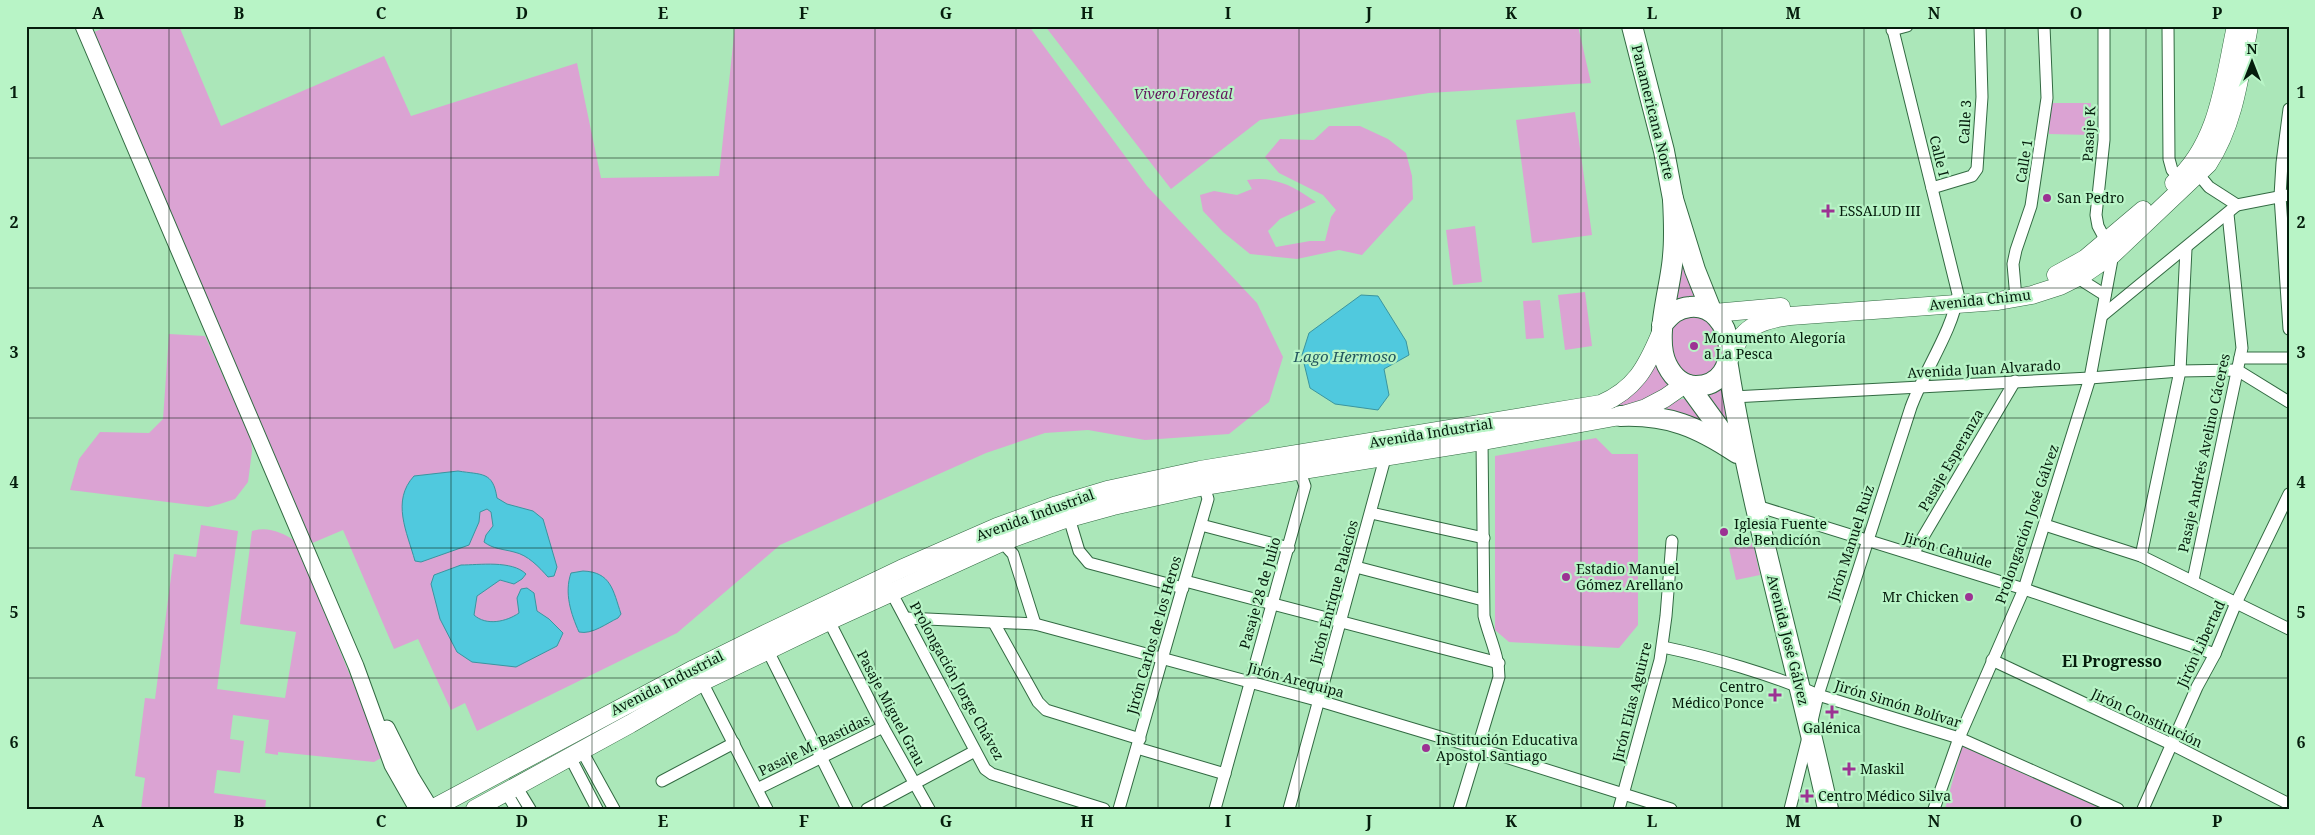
<svg xmlns="http://www.w3.org/2000/svg" width="2315" height="835" font-family="'Noto Serif',serif">
<rect width="100%" height="100%" fill="#abe7b9"/>
<g fill="#dba3d3">
<polygon points="109,26 179,26 221,126 384,56 411,116 577,63 601,178 719,176 735,26 1029,26 1147,186 1257,303 1283,357 1269,402 1229,434 1145,440 1088,430 1045,433 986,453 780,545 677,633 477,731 465,703 451,710 418,639 394,649 343,530 310,544 94,32"/>
<polygon points="1045,26 1578,26 1591,83 1429,93 1260,120 1171,189"/>
<polygon points="2050,103 2091,103 2090,135 2049,134"/>
<polygon points="1575,112 1592,235 1532,243 1516,120"/>
<path d="M1329,126h31l28,13 18,14 6,23 1,23 -51,56 -23,-5 -42,9 -47,-5 -27,-22 -20,-21 -3,-16 14,-4 23,4 15,-6 -5,-9c29,-4 46,6 69,22l-36,17 -12,12 8,16 34,-6h15l6,-24 5,-7 -13,-15 -44,-22 -14,-16 15,-18 34,1z"/>
<polygon points="1475,226 1482,282 1453,285 1446,230"/>
<polygon points="1679,247 1704,298 1673,300"/>
<polygon points="1585,292 1592,346 1565,350 1558,295"/>
<polygon points="1540,300 1544,338 1526,339 1523,301"/>
<polygon points="1696,316 1714,324 1723,356 1714,373 1687,378 1668,351 1673,323 1677,320"/>
<polygon points="169,334 205,336 251,438 252,451 248,482 235,499 220,504 208,507 70,490 79,459 100,432 149,433 163,419"/>
<polygon points="1655,363 1672,384 1649,403 1397,445 1604,409"/>
<polygon points="1723,385 1733,434 1701,393"/>
<polygon points="1682,399 1686,399 1707,424 1659,406"/>
<polygon points="1596,438 1612,454 1638,454 1638,625 1619,648 1509,642 1495,630 1495,456"/>
<path d="M201,525l37,6 -21,158 68,9 11,-66 -56,-8 12,-93c15,-5 30,1 43,10l86,210v7l-7,4 -96,-10v3l-13,-2 4,-33 -36,-5 -3,24 14,2 -4,32 -23,-3 -3,23 52,7 -1,9h-124l4,-31 -10,-2 10,-78 10,1 19,-145 22,3z"/>
<polygon points="1753,543 1760,575 1736,580 1729,548"/>
<polygon points="1962,746 2103,809 1945,809"/>
</g>
<g fill="#50c9de" stroke="#3a959f">
<polygon points="1361,295 1378,296 1406,341 1409,355 1384,369 1389,395 1378,410 1335,404 1310,388 1302,355 1309,333"/>
<path d="M458,471c24,4 35,0 39,27l10,6 26,7 10,8 14,48 -3,9 -6,1c-9,-10 -20,-22 -34,-25 -11,-3 -21,-3 -30,-10l2,-7 7,-9 -2,-14 -4,-3 -7,3 -1,10 -10,23 -48,17 -6,-1c-8,-29 -24,-60 -1,-85z"/>
<path d="M461,565c18,0 51,-5 65,9l-4,5 -8,5 -14,-4 -23,16 -3,19c12,11 32,7 45,-2l-2,-15 4,-9 6,-1 7,5 3,18 12,8 14,14 -6,13 -41,21 -44,-5 -15,-10 -17,-33 -9,-35 3,-9z"/>
<path d="M583,571c28,1 30,19 38,43l-3,4c-11,5 -26,17 -39,14 -8,-18 -15,-39 -8,-59z"/>
</g>
<g fill="none" stroke-linecap="round" stroke-linejoin="round">
<g stroke="#326a42" stroke-width="13">
<g id="street">
<polyline points="2168,26 2169,159 2172,170 2183,183"/>
<polyline points="1892,30 1907,26"/>
<polyline points="2289,109 2282,163 2280,196 2289,329"/>
<polyline points="2199,175 2209,187 2237,205 2289,195"/>
<polyline points="1932,188 1972,176 1977,169 1982,97 1980,26"/>
<polyline points="2078,278 2105,295"/>
<polyline points="2016,298 2013,264 2016,250 2031,206 2047,98 2044,26"/>
<polyline points="2103,315 2237,205"/>
<polyline points="2240,358 2289,358"/>
<polyline points="1733,397 2090,378 2180,371 2237,370 2289,402"/>
<polyline points="1757,506 2024,589 2215,654"/>
<polyline points="1371,513 1484,538"/>
<polyline points="1069,518 1079,551 1089,563 1183,588"/>
<polyline points="1201,525 1289,548"/>
<polyline points="2045,525 2141,556 2289,629"/>
<polyline points="1002,542 1013,554 1035,624"/>
<polyline points="1913,554 2015,381"/>
<polyline points="2141,556 2180,371 2186,249"/>
<polyline points="1356,567 1483,600"/>
<polyline points="2193,580 2242,348 2228,214"/>
<polyline points="1185,581 1499,663"/>
<polyline points="889,588 985,769 992,774 1104,809"/>
<polyline points="906,618 1035,624 1320,701 1477,748 1671,809"/>
<polyline points="829,621 883,727 929,809"/>
<polyline points="994,623 1038,702 1046,710 1140,739"/>
<path d="M1663,647c48,10 110,28 155,48l141,43 159,71"/>
<polyline points="768,651 847,809"/>
<polyline points="1992,660 2171,744 2289,804"/>
<polyline points="702,682 767,809"/>
<path d="M1812,721l6,-26 93,-288c13,-36 42,-77 47,-113l-66,-268"/>
<polyline points="1137,748 1225,774"/>
<polyline points="582,751 614,809"/>
<polyline points="570,757 597,809"/>
<polyline points="662,781 734,743"/>
<polyline points="516,786 530,809"/>
<polyline points="757,789 883,727"/>
<polyline points="506,792 516,809"/>
<polyline points="867,809 975,751"/>
<polyline points="1119,809 1208,499 1203,482"/>
<polyline points="1215,809 1305,486 1300,472"/>
<polyline points="1289,809 1387,451"/>
<path d="M1459,809l40,-132c0,-21 -10,-40 -15,-61l-2,-175"/>
<polyline points="1619,809 1660,660 1666,616 1672,541"/>
<polyline points="1790,809 1808,737"/>
<polyline points="1934,809 1959,738 2024,589 2090,378 2113,254 2098,226 2096,215 2104,140 2104,26"/>
<polyline points="2143,809 2197,687 2215,654 2236,603 2289,494"/>
</g>
</g>
<g stroke="#326a42" stroke-width="17">
<g id="secondary">
<polyline points="83,26 356,666 392,765 417,809"/>
<polyline points="387,728 412,778 431,809"/>
</g>
</g>
<g stroke="#326a42" stroke-width="19">
<g id="primary">
<path d="M2174,183c45,-39 50,-102 62,-157"/>
<polyline points="2056,275 2085,259 2143,210"/>
<polyline points="1714,313 1781,307"/>
<path d="M1729,359c12,-31 29,-39 61,-43l208,-15 34,-6 28,-9 24,-12 29,-20 95,-90c27,-41 32,-91 41,-138"/>
<path d="M432,809l262,-140 69,-34 138,-66 96,-42 60,-22 50,-15 93,-20 401,-66c34,-15 45,-36 59,-69"/>
<polyline points="475,809 630,724 702,682 829,621 1002,542 1062,520 1113,506 1204,486 1482,441 1620,416 1646,408 1665,398 1685,384"/>
</g>
</g>
<g stroke="#326a42" stroke-width="22">
<g id="highway">
<polyline points="1632,26 1664,151 1673,199 1695,270 1711,310"/>
<path d="M1662,325c8,-10 15,-17 28,-18 45,-5 56,79 6,79 -14,0 -23,-9 -29,-21 -14,-27 4,-77 6,-109 2,-19 1,-38 0,-57"/>
<path d="M1728,366c24,149 68,295 100,443"/>
<polyline points="1688,385 1733,447"/>
<path d="M1620,416c48,-2 78,11 117,37"/>
</g>
</g>
<use href="#street" stroke="#fff" stroke-width="11"/>
<use href="#secondary" stroke="#fff" stroke-width="15"/>
<use href="#primary" stroke="#fff" stroke-width="18"/>
<use href="#highway" stroke="#fff" stroke-width="20"/>
</g>
<path fill="none" stroke="#051c0c" stroke-width="1" stroke-opacity="0.55" d="M169,26v783M310,26v783M451,26v783M592,26v783M734,26v783M875,26v783M1016,26v783M1158,26v783M1299,26v783M1440,26v783M1581,26v783M1722,26v783M1864,26v783M2005,26v783M2146,26v783M26,158h2263M26,288h2263M26,418h2263M26,548h2263M26,678h2263"/>
<g fill="#9c3293" stroke="#b8f4c6" stroke-width="2">
<circle cx="2047" cy="198" r="5"/>
<path d="M1825.5 203.5h5v5h5v5h-5v5h-5v-5h-5v-5h5z"/>
<circle cx="1694" cy="346" r="5"/>
<circle cx="1724" cy="532" r="5"/>
<circle cx="1566" cy="577" r="5"/>
<circle cx="1969" cy="597" r="5"/>
<path d="M1772.5 687.5h5v5h5v5h-5v5h-5v-5h-5v-5h5z"/>
<path d="M1829.5 704.5h5v5h5v5h-5v5h-5v-5h-5v-5h5z"/>
<circle cx="1426" cy="748" r="5"/>
<path d="M1846.5 761.5h5v5h5v5h-5v5h-5v-5h-5v-5h5z"/>
<path d="M1804.5 788.5h5v5h5v5h-5v5h-5v-5h-5v-5h5z"/>
</g>
<g text-anchor="middle" stroke-width="4.5" stroke-linejoin="round" paint-order="stroke">
<g font-size="14" font-style="italic" fill="#63145d" stroke="#b8f4c6">
<text x="1183" y="99">Vivero Forestal</text>
</g>
<g font-size="14" fill="#051c0c" stroke="#b8f4c6">
<text transform="translate(1653 112) rotate(76)" y="5">Panamericana Norte</text>
<text transform="translate(1965 122) rotate(-87)" y="5">Calle 3</text>
<text transform="translate(2089 134) rotate(-87)" y="5">Pasaje K</text>
<text transform="translate(1939 156) rotate(76)" y="5">Calle I</text>
<text transform="translate(2024 161) rotate(-81)" y="5">Calle 1</text>
<text transform="translate(1980 300) rotate(-6)" y="5">Avenida Chimu</text>
<text transform="translate(1984 369) rotate(-3)" y="5">Avenida Juan Alvarado</text>
<text transform="translate(1431 433) rotate(-9)" y="5">Avenida Industrial</text>
<text transform="translate(2204 453) rotate(-78)" y="5">Pasaje Andrés Avelino Cáceres</text>
<text transform="translate(1951 460) rotate(-60)" y="5">Pasaje Esperanza</text>
<text transform="translate(1035 515) rotate(-20)" y="5">Avenida Industrial</text>
<text transform="translate(2027 524) rotate(-71)" y="5">Prolongación José Gálvez</text>
<text transform="translate(1851 543) rotate(-72)" y="5">Jirón Manuel Ruiz</text>
<text transform="translate(1948 550) rotate(17)" y="5">Jirón Cahuide</text>
<text transform="translate(1334 592) rotate(-75)" y="5">Jirón Enrique Palacios</text>
<text transform="translate(1260 593) rotate(-74)" y="5">Pasaje 28 de Julio</text>
<text transform="translate(1154 635) rotate(-74)" y="5">Jirón Carlos de los Heros</text>
<text transform="translate(1788 640) rotate(76)" y="5">Avenida José Gálvez</text>
<text transform="translate(2201 644) rotate(-65)" y="5">Jirón Libertad</text>
<text transform="translate(1296 680) rotate(15)" y="5">Jirón Arequipa</text>
<text transform="translate(957 681) rotate(61)" y="5">Prolongación Jorge Chávez</text>
<text transform="translate(667 683) rotate(-27)" y="5">Avenida Industrial</text>
<text transform="translate(1632 702) rotate(-76)" y="5">Jirón Elías Aguirre</text>
<text transform="translate(1898 704) rotate(17)" y="5">Jirón Simón Bolívar</text>
<text transform="translate(891 708) rotate(62)" y="5">Pasaje Miguel Grau</text>
<text transform="translate(2147 718) rotate(25)" y="5">Jirón Constitución</text>
<text transform="translate(814 745) rotate(-26)" y="5">Pasaje M. Bastidas</text>
</g>
<g font-size="14" fill="#051c0c" stroke="#b8f4c6" text-anchor="start">
<text x="2057" y="203">San Pedro</text>
<text x="1839" y="216">ESSALUD III</text>
<text x="1704" y="343">Monumento Alegoría<tspan x="1704" dy="16">a La Pesca</tspan></text>
<text x="1734" y="529">Iglesia Fuente<tspan x="1734" dy="16">de Bendicíón</tspan></text>
<text x="1576" y="574">Estadio Manuel<tspan x="1576" dy="16">Gómez Arellano</tspan></text>
<text x="1959" y="602" text-anchor="end">Mr Chicken</text>
<text x="1764" y="692" text-anchor="end">Centro<tspan x="1764" dy="16">Médico Ponce</tspan></text>
<text x="1832" y="733" text-anchor="middle">Galénica</text>
<text x="1436" y="745">Institución Educativa<tspan x="1436" dy="16">Apostol Santiago</tspan></text>
<text x="1860" y="774">Maskil</text>
<text x="1818" y="801">Centro Médico Silva</text>
</g>
<g font-size="15" font-style="italic" fill="#23565f" stroke="#b8f4c6">
<text x="1345" y="362">Lago Hermoso</text>
</g>
<g font-size="16" font-weight="bold" fill="#051c0c" stroke="#b8f4c6">
<text x="2112" y="667">El Progresso</text>
</g>
</g>
<rect width="2315" height="835" fill="none" stroke="#b8f4c6" stroke-width="55"/>
<g transform="translate(2252 62)" stroke="#b8f4c6" stroke-width="4" paint-order="stroke">
<path d="M0-4L9 19L0 12L-9 19Z" fill="#051c0c"/>
<text y="-8" font-size="14" font-weight="bold" text-anchor="middle" fill="#051c0c">N</text>
</g>
<rect x="28" y="28" width="2260" height="780" fill="none" stroke="#051c0c" stroke-width="2"/>
<g font-size="16" text-anchor="middle" font-weight="bold" fill="#051c0c">
<text x="98" y="19">A</text>
<text x="239" y="19">B</text>
<text x="381" y="19">C</text>
<text x="522" y="19">D</text>
<text x="663" y="19">E</text>
<text x="804" y="19">F</text>
<text x="946" y="19">G</text>
<text x="1087" y="19">H</text>
<text x="1228" y="19">I</text>
<text x="1369" y="19">J</text>
<text x="1511" y="19">K</text>
<text x="1652" y="19">L</text>
<text x="1793" y="19">M</text>
<text x="1934" y="19">N</text>
<text x="2076" y="19">O</text>
<text x="2217" y="19">P</text>
<text x="14" y="98">1</text>
<text x="2301" y="98">1</text>
<text x="14" y="228">2</text>
<text x="2301" y="228">2</text>
<text x="14" y="358">3</text>
<text x="2301" y="358">3</text>
<text x="14" y="488">4</text>
<text x="2301" y="488">4</text>
<text x="14" y="618">5</text>
<text x="2301" y="618">5</text>
<text x="14" y="748">6</text>
<text x="2301" y="748">6</text>
<text x="98" y="827">A</text>
<text x="239" y="827">B</text>
<text x="381" y="827">C</text>
<text x="522" y="827">D</text>
<text x="663" y="827">E</text>
<text x="804" y="827">F</text>
<text x="946" y="827">G</text>
<text x="1087" y="827">H</text>
<text x="1228" y="827">I</text>
<text x="1369" y="827">J</text>
<text x="1511" y="827">K</text>
<text x="1652" y="827">L</text>
<text x="1793" y="827">M</text>
<text x="1934" y="827">N</text>
<text x="2076" y="827">O</text>
<text x="2217" y="827">P</text>
</g>
</svg>
